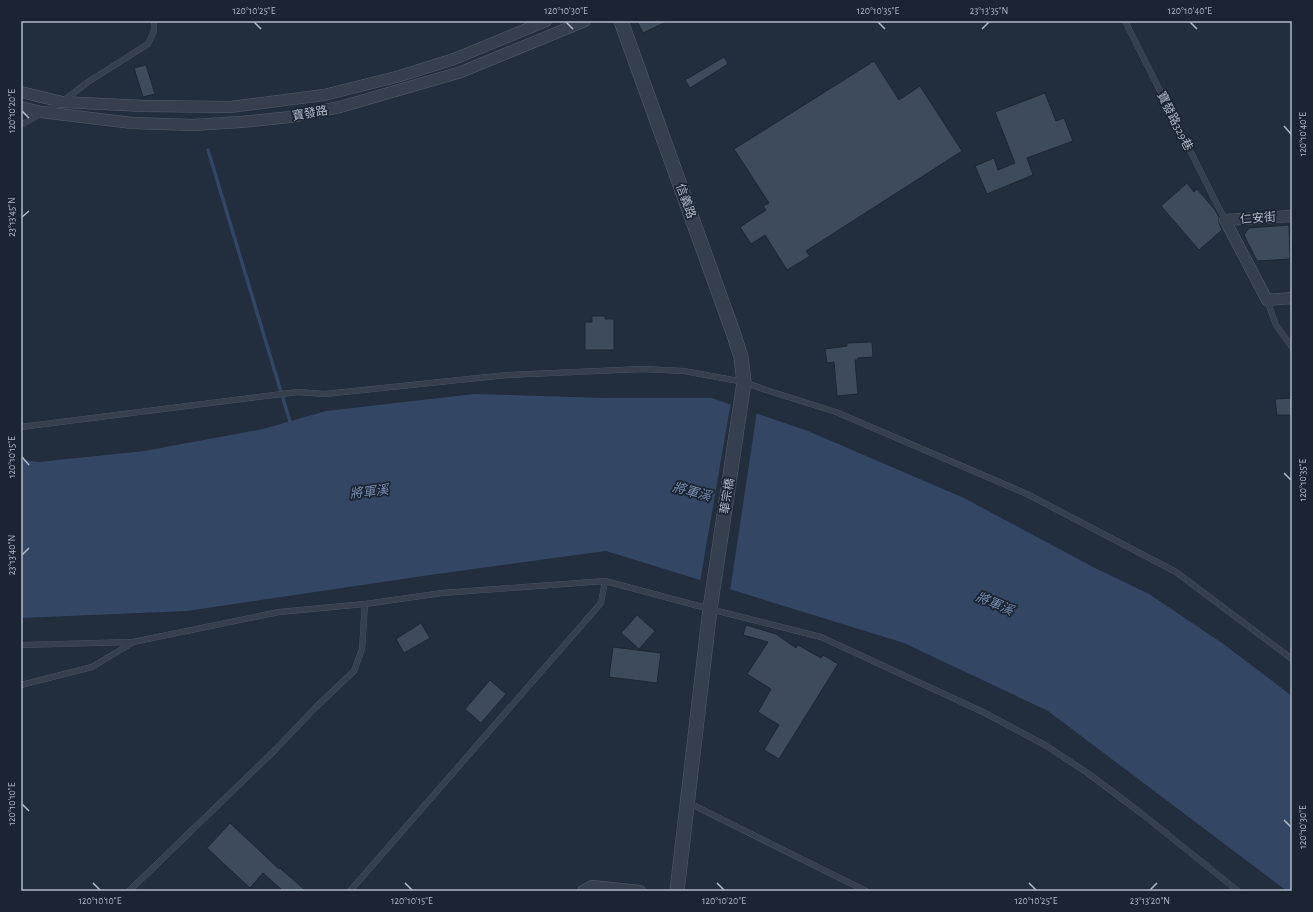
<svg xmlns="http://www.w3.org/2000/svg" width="1313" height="912" font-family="'Alegreya Sans','Noto Sans TC',sans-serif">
<rect width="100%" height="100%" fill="#222d3d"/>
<polygon fill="#334664" points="474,394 606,398 712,398 808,431 964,498 1093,567 1149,594 1222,643 1292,696 1292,891 1287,891 1048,711 904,643 606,551 430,575 187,611 21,618 21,460 39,462 144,451 263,429 326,411"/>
<polygon fill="#222d3d" points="731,402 757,411 730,591 700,582"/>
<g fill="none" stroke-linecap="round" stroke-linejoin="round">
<polyline stroke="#334664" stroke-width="3.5" points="208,150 291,425"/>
</g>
<g fill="#3e4b5d" stroke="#1d2634">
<polygon points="637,21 668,21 643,33"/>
<polygon points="724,57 728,64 690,88 685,80"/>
<polygon points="874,61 899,100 920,86 962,151 806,251 810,256 787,270 765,235 751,244 740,227 766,210 763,206 769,203 734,149"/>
<polygon points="146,65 155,94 143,97 134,68"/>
<polygon points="1045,93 1056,121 1064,118 1073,141 1027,158 1033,175 987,194 975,166 994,158 998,170 1015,163 995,112"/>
<polygon points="1187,183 1194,192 1197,189 1215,210 1219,217 1219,223 1222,230 1199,250 1161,206"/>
<polygon points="1289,225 1290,259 1257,261 1244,235 1249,228"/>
<polygon points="592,316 605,316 605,319 614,319 614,350 585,350 585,322 592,322"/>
<polygon points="872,342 873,357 858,358 858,360 855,360 858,394 837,396 834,362 827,363 825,349 847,346 847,343"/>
<polygon points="1292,398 1292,415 1277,415 1275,399"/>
<polygon points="637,615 655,631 639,649 621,633"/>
<polygon points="421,623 430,638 404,653 396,639"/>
<polygon points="746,625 776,634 796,648 798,645 821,658 823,655 838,664 779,759 764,750 779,725 758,712 771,689 747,674 768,642 743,635"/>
<polygon points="613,647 661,653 657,683 609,677"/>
<polygon points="490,680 506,694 481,723 465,709"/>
<polygon points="230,823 279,869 280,868 306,891 283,891 263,873 250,888 207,848"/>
</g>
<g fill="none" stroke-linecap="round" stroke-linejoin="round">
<g stroke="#545d6b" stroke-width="6">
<g id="service">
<polyline points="1125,21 1225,220"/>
<polyline points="21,125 62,102 88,82 148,44 154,31 154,21"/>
<polyline points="1267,300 1276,325 1292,347"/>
<polyline points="21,427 298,392 325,394 507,375 642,369 684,371 744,382 766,390 836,412 1027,494 1176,572 1292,659"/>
<polyline points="21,645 133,642 279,612 365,604 442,593 605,581 710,609 821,637 983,712 1045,745 1089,774 1141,813 1238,891"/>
<polyline points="21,685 92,667 132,643"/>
<polyline points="689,803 866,891"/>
<polyline points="129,891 275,750 316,707 354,671 362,649 365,604"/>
<polyline points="350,891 601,603 605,581"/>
</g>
</g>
<g stroke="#545d6b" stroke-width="12">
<g id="minor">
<polyline points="21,92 62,102 144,106 230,107 324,95 400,76 454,59 546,21"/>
<polyline points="21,107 41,112 132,123 193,125 241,122 290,117 340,107 461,72 585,21"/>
<polyline points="1292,216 1225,220 1267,300 1292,298"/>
<polyline points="583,891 592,886 640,891"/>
</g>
</g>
<g stroke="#545d6b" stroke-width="15">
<polyline id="tertiary" points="621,21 734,335 741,357 744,382 710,609 677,891"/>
</g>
<use href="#service" stroke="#363f4d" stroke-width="5.5"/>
<use href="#minor" stroke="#363f4d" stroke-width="11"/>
<use href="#tertiary" stroke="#363f4d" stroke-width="14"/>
</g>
<path fill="none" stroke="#b1bac9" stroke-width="1.5" d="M254,22l7,7M566,22l7,7M878,22l7,7M1190,22l7,7M982,29l7,-7M22,111l7,7M1284,126l7,8M22,217l7,-6M22,457l7,8M1284,473l7,7M22,555l7,-7M22,804l7,7M1284,820l7,7M93,883l7,7M405,883l7,7M717,883l7,7M1029,883l7,7M1150,890l7,-7"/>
<g text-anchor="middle" stroke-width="3.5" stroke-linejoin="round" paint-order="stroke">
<g font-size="12" fill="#b1bac9" stroke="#1b2432">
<text transform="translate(310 113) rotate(-10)" y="4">寶發路</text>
<text transform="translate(1175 121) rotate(63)" y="4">寶發路329巷</text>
<text transform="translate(686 201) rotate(70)" y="4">信義路</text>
<text transform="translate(1258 218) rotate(-4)" y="4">仁安街</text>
<text transform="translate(727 496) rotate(-81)" y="4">華宗橋</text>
</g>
<g font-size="13" font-style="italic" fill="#788fb2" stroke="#1b2432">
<text transform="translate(369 491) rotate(-7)" y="5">將軍溪</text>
<text transform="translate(692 491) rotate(15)" y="5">將軍溪</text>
<text transform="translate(995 603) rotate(23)" y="5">將軍溪</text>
</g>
</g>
<rect width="1313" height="912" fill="none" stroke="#1b2432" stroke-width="44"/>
<rect x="22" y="22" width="1269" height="868" fill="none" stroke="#b1bac9" stroke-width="1.5"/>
<g font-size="10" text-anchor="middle" fill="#b1bac9">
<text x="254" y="14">120°10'25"E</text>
<text x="566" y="14">120°10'30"E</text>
<text x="878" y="14">120°10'35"E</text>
<text x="989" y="14">23°13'35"N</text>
<text x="1190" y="14">120°10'40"E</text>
<text transform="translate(11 111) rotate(-90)" y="4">120°10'20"E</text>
<text transform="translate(1302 134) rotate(-90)" y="4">120°10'40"E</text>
<text transform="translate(11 217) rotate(-90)" y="4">23°13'45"N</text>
<text transform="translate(11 457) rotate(-90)" y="4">120°10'15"E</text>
<text transform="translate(1302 480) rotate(-90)" y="4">120°10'35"E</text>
<text transform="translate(11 555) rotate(-90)" y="4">23°13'40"N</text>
<text transform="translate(11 804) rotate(-90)" y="4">120°10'10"E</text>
<text transform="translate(1302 827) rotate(-90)" y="4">120°10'30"E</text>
<text x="100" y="904">120°10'10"E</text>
<text x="412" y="904">120°10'15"E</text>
<text x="724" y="904">120°10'20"E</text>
<text x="1036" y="904">120°10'25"E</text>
<text x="1150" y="904">23°13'20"N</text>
</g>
</svg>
